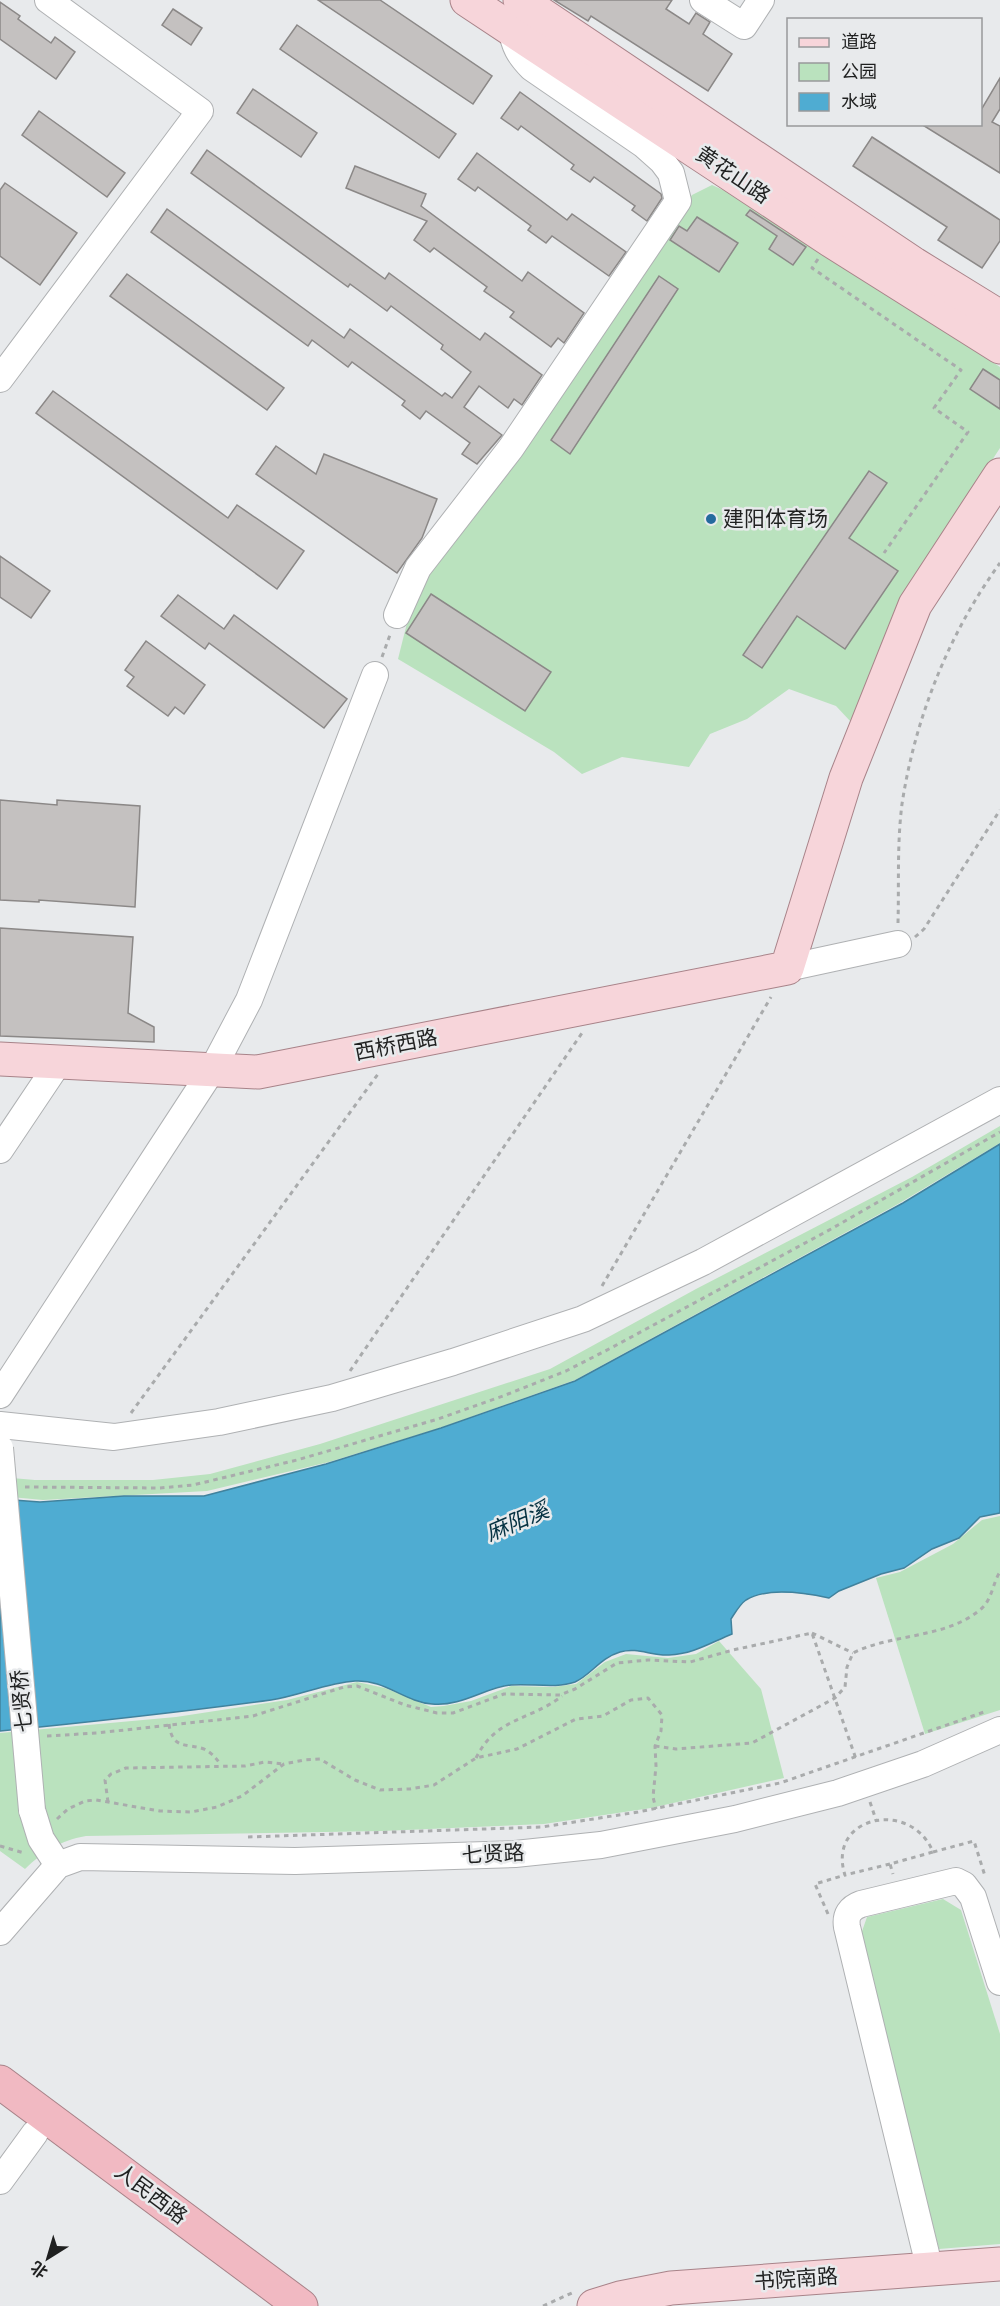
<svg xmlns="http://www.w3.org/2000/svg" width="1000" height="2306" font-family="'Varela Round','Noto Sans SC',sans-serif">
<rect width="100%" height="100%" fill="#e8eaec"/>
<g fill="#bae2be">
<polygon points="712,185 754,204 1000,367 1000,448 900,601 851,722 836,706 789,689 747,719 710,734 689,767 622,757 582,774 554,752 398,659 417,583 518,455 692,195"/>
<polygon points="1000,1126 1000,1143 898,1204 575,1380 440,1428 329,1462 207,1491 43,1500 0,1496 0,1477 35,1480 153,1480 210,1474 320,1444 550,1369 696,1289 912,1177"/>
<polygon points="1000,1516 1000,1710 925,1734 876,1578 900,1572 953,1544 982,1520"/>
<path d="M719,1641l42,48 23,89 -133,30 -107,16 -162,7 -296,5c-27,5 -42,15 -61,33l-25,-18v-118l176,-16 111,-17 70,-18 28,6 46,19 13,-1 27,-5 40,-15 42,1 23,-3 29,-22 21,-8 42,4 28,-4z"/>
<polygon points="943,1899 961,1910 1000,2034 1000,2244 939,2249 860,1937 867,1917"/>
</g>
<path fill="#4facd2" stroke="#41829d" stroke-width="1.5" d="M1000,1144v369l-20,4 -21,21 -27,11 -28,19 -23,6 -42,17 -10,7c-23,-5 -62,-11 -83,2 -6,4 -11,13 -15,19l1,15c-22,9 -39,20 -63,21 -18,1 -31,-8 -49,-3 -20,6 -29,23 -45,30 -20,7 -44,1 -64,3 -25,2 -49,22 -79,19 -27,-2 -48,-25 -77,-23 -29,2 -56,15 -84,19 -90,12 -180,22 -271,31v-232l40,3 84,-6h80l122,-32 115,-36 134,-47 328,-178z"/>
<g fill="#c4c1c0" stroke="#8b8887" stroke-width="1.5">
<polygon points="318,0 380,0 492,76 473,104"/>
<polygon points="554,0 672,0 666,9 689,24 696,13 710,22 703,34 732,54 708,91 591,16 588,21"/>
<polygon points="0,2 20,16 18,19 51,43 55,37 75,52 56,79 0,39"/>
<polygon points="173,9 202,28 191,45 162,25"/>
<polygon points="297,25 456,134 439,158 280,49"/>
<polygon points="1000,78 1000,109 992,122 1000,126 1000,173 921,124 981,124 981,110"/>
<polygon points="253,89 317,133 301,157 237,113"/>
<polygon points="520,92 661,194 662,198 647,221 632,210 635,206 594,177 590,182 571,169 574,165 521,126 518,130 501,118"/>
<polygon points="39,111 125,173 107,197 22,135"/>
<polygon points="872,137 1000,220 1000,241 982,268 938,240 947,227 853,166"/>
<polygon points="207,150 385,279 389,273 480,340 485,333 542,375 522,405 514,399 508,408 479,386 464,407 502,435 477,464 462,454 470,443 426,411 420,419 402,405 405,401 352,362 348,367 312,340 308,346 151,232 167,209 344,338 350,329 442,396 445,393 452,398 471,372 441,349 443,345 391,306 387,311 350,284 348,287 191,173"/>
<polygon points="477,153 567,220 572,214 626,252 609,276 552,236 546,243 528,230 531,226 478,187 475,191 458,179"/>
<polygon points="355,166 426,194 421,206 522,281 528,272 584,313 564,343 558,338 551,347 510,317 514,312 484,291 487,287 434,248 430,252 414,240 427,221 346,188"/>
<polygon points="5,183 77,233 40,285 0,256 0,190"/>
<polygon points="750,210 806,247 793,265 769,249 777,236 746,215"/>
<polygon points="697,217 738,243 719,272 670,240 679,226 687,231"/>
<polygon points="127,274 284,388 267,410 110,296"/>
<polygon points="659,276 678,289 570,454 551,440"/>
<polygon points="983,369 1000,380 1000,409 970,389"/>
<polygon points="53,391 228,518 237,505 304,551 277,589 36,413"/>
<polygon points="276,446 316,474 324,454 437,499 422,538 397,573 256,474"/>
<polygon points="869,471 887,483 849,538 898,571 845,649 797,616 762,668 743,655"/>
<polygon points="0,556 50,591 31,618 0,597"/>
<polygon points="431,594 551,672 525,711 406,633"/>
<polygon points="178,595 224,629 234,615 347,699 324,728 209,643 205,649 161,616"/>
<polygon points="146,641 205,685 184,714 175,707 168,716 127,686 134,677 125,670"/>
<polygon points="0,800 57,805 57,800 140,806 135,907 39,900 39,902 0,900"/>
<polygon points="0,928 133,937 128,1013 154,1027 154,1042 0,1036"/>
</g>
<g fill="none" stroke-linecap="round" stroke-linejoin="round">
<g stroke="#afb1b3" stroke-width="28">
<g id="minor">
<polyline points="703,0 744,26 761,0"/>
<polyline points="0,379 200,111 48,0"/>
<path d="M397,615l21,-47 93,-120 167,-247 -7,-28 -9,-12 -18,-16 -112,-77c-13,-13 -18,-22 -21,-41"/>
<polyline points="787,968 898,944"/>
<polyline points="0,1150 59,1062"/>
<polyline points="0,1395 212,1070 249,1000 375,675"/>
<polyline points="0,1425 114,1437 219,1422 332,1398 453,1362 583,1319 703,1262 1000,1100"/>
<polyline points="32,1810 41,1839 58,1865"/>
<polyline points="0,1932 58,1865 80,1857 295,1861 515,1854 601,1845 735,1819 838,1793 923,1764 1000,1730"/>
<polyline points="0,2181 35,2133"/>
<path d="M930,2270l-83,-343c-2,-12 3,-19 14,-23l95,-23 8,4 9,12 27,85"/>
</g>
</g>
<g stroke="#a88389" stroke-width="35">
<g id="major">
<polyline points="467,0 830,240 1000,347"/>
<polyline points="520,0 914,264 1000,317"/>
<polyline points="0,1059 258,1072 787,968 846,778 915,605 1000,475"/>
<polyline points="594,2306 620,2298 671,2288 1000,2264"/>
</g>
</g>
<g stroke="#a88389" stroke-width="35">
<polyline id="highway" points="0,2082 301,2306"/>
</g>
<g stroke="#a9abac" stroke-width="3" stroke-dasharray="4.5 4.5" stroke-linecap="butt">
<polyline points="818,259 812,268 961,370 934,408 968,432 884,553"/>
<polyline points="382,657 390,635"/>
<path d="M898,923c1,-39 -1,-80 4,-119 13,-86 47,-171 98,-241"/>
<polyline points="915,937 924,929 1000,810"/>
<polyline points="602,1286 771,997"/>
<polyline points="350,1371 582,1033"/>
<polyline points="131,1413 378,1074"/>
<polyline points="25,1487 160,1488 193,1485 297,1460 438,1419 503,1396 566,1371 611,1348 831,1229 1000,1132"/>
<polyline points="812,1633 853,1653"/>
<path d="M169,1724c3,26 18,19 35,25 8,4 12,9 17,16"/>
<polyline points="47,1736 97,1733 253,1716 344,1687 357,1686 405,1705 437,1713 453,1713 504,1694 560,1695 575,1689 617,1663 648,1660 690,1662 733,1650 812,1633 856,1759"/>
<path d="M655,1746l21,3 76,-6 83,-45 10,-11 2,-20 6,-14c40,-20 93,-14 128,-44 11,-9 12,-27 19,-37"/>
<path d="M476,1758c20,-41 54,-37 86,-62"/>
<polyline points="108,1802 105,1780 111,1774 126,1768 245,1766 265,1762 283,1764"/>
<polyline points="870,1802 876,1820"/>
<polyline points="57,1819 68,1809 85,1801 96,1800 160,1811 191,1812 217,1807 242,1796 284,1764 304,1760 320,1759 355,1780 380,1790 410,1789 434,1785 476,1758 517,1749 576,1719 603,1716 631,1700 648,1698 662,1715 661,1731 655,1746 656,1766 653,1797 656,1809"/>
<polyline points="248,1837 542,1827 638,1812 780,1783 984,1712"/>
<polyline points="0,1846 24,1853"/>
<polyline points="933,1852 974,1841 985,1876"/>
<path d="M890,1864l-45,11c-19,-59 66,-77 88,-23l-43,12 3,10"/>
<polyline points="828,1914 815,1884 845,1875"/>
<polyline points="543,2306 574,2292"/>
</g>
<use href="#minor" stroke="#fff" stroke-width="26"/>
<use href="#major" stroke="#f7d5da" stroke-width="33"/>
<use href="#highway" stroke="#f1b9c2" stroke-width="33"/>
<g stroke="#afb1b3" stroke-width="28" stroke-linecap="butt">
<polyline id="minor-bridge" points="0,1448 32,1810"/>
</g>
<use href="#minor-bridge" stroke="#fff" stroke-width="26"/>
</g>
<circle fill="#256a9e" stroke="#e8eaec" stroke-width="2" cx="711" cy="519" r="6"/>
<g text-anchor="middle" stroke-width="5" stroke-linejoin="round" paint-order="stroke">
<g font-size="21" fill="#1f2020" stroke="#e8eaec">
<text transform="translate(733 175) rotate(34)" y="7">黄花山路</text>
<text transform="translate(396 1045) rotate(-11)" y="7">西桥西路</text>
<text transform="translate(22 1701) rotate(-95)" y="7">七贤桥</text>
<text transform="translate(493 1854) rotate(-3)" y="7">七贤路</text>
<text transform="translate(151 2194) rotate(37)" y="7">人民西路</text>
<text transform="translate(796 2279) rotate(-4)" y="7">书院南路</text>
</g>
<g font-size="21" fill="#1f2020" stroke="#e8eaec" text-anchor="start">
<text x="723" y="526">建阳体育场</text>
</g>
<g font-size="22" font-style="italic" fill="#063242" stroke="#e8eaec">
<text transform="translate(517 1521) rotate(-23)" y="8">麻阳溪</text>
</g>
</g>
<rect x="787" y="18" width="195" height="108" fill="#e8eaec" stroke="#98999a" stroke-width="1.5"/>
<rect x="799" y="38" width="30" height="9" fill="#f7d5da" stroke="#98999a" stroke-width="1.5"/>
<text x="841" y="48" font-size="18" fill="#1f2020">道路</text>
<rect x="799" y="63" width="30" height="18" fill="#bae2be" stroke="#98999a" stroke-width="1.5"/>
<text x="841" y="78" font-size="18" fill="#1f2020">公园</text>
<rect x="799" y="93" width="30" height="18" fill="#4facd2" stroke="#98999a" stroke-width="1.5"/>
<text x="841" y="108" font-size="18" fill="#1f2020">水域</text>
<g transform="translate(48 2258) rotate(217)" stroke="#e8eaec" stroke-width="4.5" paint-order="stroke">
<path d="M0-4.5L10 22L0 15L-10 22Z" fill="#1f2020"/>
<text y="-9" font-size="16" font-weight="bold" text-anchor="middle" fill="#1f2020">北</text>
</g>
</svg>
